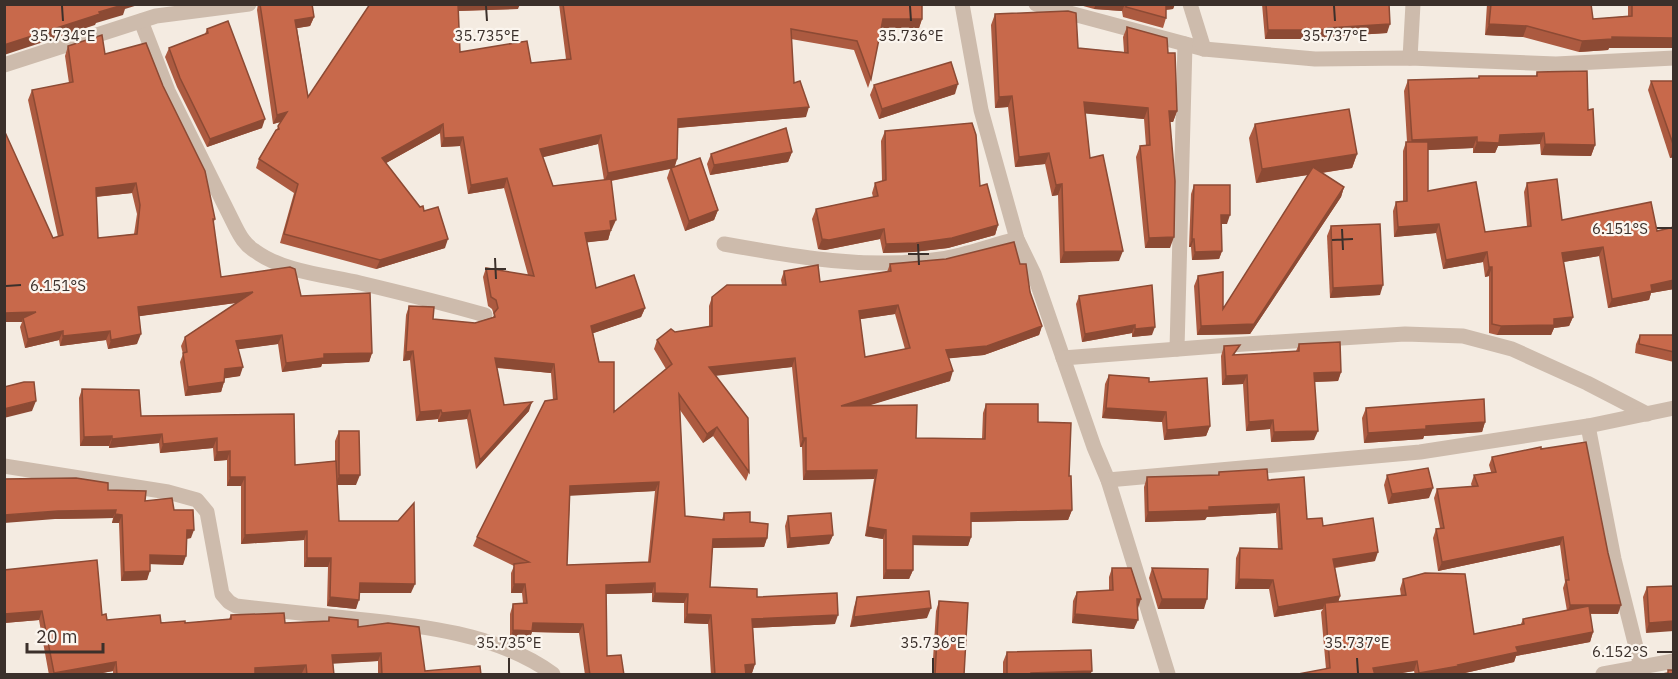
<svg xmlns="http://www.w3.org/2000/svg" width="1678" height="679" font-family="'IBM Plex Sans',sans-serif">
<rect width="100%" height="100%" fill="#f4ebe1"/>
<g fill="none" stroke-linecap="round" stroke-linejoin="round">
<g stroke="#cdbbac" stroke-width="15">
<polyline points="962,4 981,110 1017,239 1034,274 1094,447 1108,480 1168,674"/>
<polyline points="1036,4 1204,49 1315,59 1410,58 1556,64 1674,58"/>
<polyline points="1190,4 1204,49"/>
<path d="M141,21l27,70 67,135c5,10 10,19 20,25 29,21 70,24 105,32 42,10 83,20 125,32"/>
<polyline points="1410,58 1413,4"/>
<polyline points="4,65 156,16 249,4"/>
<path d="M724,244c72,13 144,26 217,15 25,-4 51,-14 76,-20"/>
<polyline points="1177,349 1185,44"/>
<polyline points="1063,358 1230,345 1405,334 1463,336 1512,349 1587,383 1647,414"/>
<polyline points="1588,426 1614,559 1641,667"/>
<path d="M4,466l164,26 29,8 10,12 15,82 7,8 7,4c37,4 74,8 110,12 69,7 150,14 207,56"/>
<polyline points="1108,480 1420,452 1588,426 1674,408"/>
<polyline points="1603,674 1674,661"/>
</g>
</g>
<g fill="#ac5a40" fill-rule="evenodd">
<path d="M258,4h54l2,13 -4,9 -13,2 11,69 62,-93 148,5 -60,2 2,41 71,11 35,-4 -7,-55h363v15l-3,9h-38l-10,51 -3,9 -14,-38 -63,-11 3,44 12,34 -128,11 -1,31 -2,7 43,44 -4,10 -29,11 -18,-53 3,-9 -59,12 1,48h-1l-3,11 -21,2 9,46 49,20 -4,9 -48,16 6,29 15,50 52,-43 -12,-20 3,-9 18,-8 34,-5v-21l3,-9 70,-12 -1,-5 3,-9 36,11 67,-10 3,-8h130l22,62 -3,9 -55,20 -35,3 1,23 -81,24 47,33 66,1 1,-26 3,-9 52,18 31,54 3,34 -4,10 -97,2v15l-3,9 -55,-1v25l-4,9h-26v-40l-18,-3 9,-57 -71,1 -1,-33h-2l-8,-80 -77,8 34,97 -3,9 -33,-45 -10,7 -23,-33 5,106 37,4 2,-7 26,9 17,16 -3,9 -52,1 -2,39 47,10 78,27 -82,4 2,36 -3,9 -7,1 1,1h-35l-3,-51 -24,-1v-20l-32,-1v-9l-46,1 1,62 17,19h-39l-6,-42 -47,-1 -3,8 -19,-1v-25l3,-10 10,-1 -1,-10h-11v-20l3,-7 -41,-20 4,-9 76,-137 -2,-27 -54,-5 7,37 25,6 -53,58 -9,-50 -29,3v-3l-22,2 -6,-61 -7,1 3,-46 3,-9 24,13 42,4 18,-6 1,-2 -2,-6 -4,-3 -5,-29 3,-9 42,7 -24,-87 -36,6 -8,-48 -19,1 -1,-14 -54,30 34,44 4,4 21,37 -69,21 -96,-26 14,-50 -38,-25 3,-9 22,-37 -8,2 -16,-114zM598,144l6,36 -51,6 -11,-29zM895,314l10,35 -40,8 -5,-38zM655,491l-7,71 -81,3 3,-70z"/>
<polygon points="1076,4 1175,4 1173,9 1166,10 1166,18 1163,28 1123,17 1122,11 1094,9"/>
<polygon points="1262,4 1389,4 1387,33 1325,37 1325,39 1265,39"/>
<polygon points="1487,4 1591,4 1593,19 1628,16 1628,4 1674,4 1674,48 1609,48 1608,50 1579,52 1523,37 1485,35"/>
<polygon points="995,14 1078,48 1124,52 1123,37 1127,27 1168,53 1177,111 1173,122 1170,122 1170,248 1145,248 1136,157 1140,146 1146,146 1144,119 1085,113 1090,158 1119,261 1060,263 1058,195 1052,196 1045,164 1015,167 1008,107 995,108 991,25"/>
<polygon points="207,29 262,128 207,147 177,87 165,57 169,48 205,34"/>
<path d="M68,46l37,8 110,165 -2,5 8,53 80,19 71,57 -3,9 -47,2 -1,3 -39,5 -4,-28 -40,5 2,27 -16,2v4l-3,10 -36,4 -5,-34 3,-8 -2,-8 4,-9 51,-34 -97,13 -2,28 -29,5 -2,-9 -46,6 -1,-6 -34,8 -5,-21 2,-5h-18l49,-84 5,-1 -30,-137 4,-10 37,-7 -4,-27zM132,193l5,21 -3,20 -36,4 -2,-41z"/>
<polygon points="1537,72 1588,110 1595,145 1591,156 1541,155 1540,144 1498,146 1495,153 1473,153 1473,148 1428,150 1428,191 1485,232 1527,226 1524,192 1527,183 1562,220 1657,231 1674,227 1674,289 1651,293 1649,300 1608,308 1599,256 1563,262 1573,317 1569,326 1554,328 1551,335 1497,335 1489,333 1489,276 1485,277 1483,262 1443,269 1436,233 1394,237 1393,211 1396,202 1403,201 1403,151 1406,142 1407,142 1404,91 1408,80 1478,78 1479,76 1536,76"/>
<polygon points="1651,81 1674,81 1674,157 1670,158 1648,90"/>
<polygon points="874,85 955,94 879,119 870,95"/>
<polygon points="1255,124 1357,154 1352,168 1322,173 1344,187 1341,197 1250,334 1197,335 1194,286 1198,276 1223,309 1308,175 1256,183 1249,138"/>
<polygon points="885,131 980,186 998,225 995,235 948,248 913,252 883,253 880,239 825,250 818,249 812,219 816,209 873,197 872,193 875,183 882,181 881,141"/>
<polygon points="792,152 788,162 710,175 707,164 711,154"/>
<polygon points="1194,185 1227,224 1221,224 1222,251 1219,259 1192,260 1191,247 1189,247 1191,194"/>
<polygon points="1331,226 1380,295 1330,298 1327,236"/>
<polygon points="1079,296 1152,335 1132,337 1132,333 1082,342 1076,304"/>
<polygon points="1640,335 1674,335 1674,362 1635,353 1636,344"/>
<polygon points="1299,344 1341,372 1338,381 1315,382 1314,440 1271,442 1270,429 1246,431 1243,384 1222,385 1221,356 1224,346 1236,355 1296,351"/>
<polygon points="1109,375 1149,382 1210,426 1206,436 1164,440 1162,422 1102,418 1105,384"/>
<polygon points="82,389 141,416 294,414 295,465 335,461 335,441 339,431 356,485 337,485 339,521 411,593 359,593 356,609 327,606 328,567 304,567 304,540 241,544 241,486 227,486 227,460 214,461 213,448 160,453 159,443 109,448 109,446 80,446 79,398"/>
<polygon points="1366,408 1485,422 1482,432 1424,436 1423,439 1364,443 1362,418"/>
<polygon points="1541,447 1618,614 1590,614 1593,632 1590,642 1516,656 1514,662 1456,675 1415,675 1414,671 1390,675 1293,675 1326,669 1321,612 1323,609 1274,617 1269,589 1235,589 1236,558 1240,548 1278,549 1276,513 1206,517 1205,520 1145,522 1144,487 1147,477 1218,475 1219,472 1268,480 1307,519 1323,526 1375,561 1335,568 1340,596 1338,602 1401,596 1400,589 1403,579 1474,634 1521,624 1523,619 1567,611 1563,588 1565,582 1560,545 1438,571 1433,538 1436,529 1440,528 1434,498 1437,489 1472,487 1471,484 1474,475 1491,472 1489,465 1492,457"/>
<polygon points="1387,475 1429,498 1388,504 1384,485"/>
<polygon points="108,490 174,510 191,538 186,539 183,565 150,564 147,580 121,581 119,523 112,523 113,518 55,519"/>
<polygon points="788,516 833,535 829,544 787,548 785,526"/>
<polygon points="1112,568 1134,629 1072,623 1073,601 1077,592 1109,590 1109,577"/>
<polygon points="1152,568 1204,609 1158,609 1149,578"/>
<polygon points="4,570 102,615 107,620 185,623 229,619 231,615 285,623 328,621 329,617 358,627 425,671 481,675 378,675 378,661 333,663 334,675 303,675 302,673 284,675 113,675 113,671 92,675 49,675 39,620 4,623"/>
<polygon points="1674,586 1646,633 1643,597 1647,587"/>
<polygon points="857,597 927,618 850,627 854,607"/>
<polygon points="939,601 964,675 932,675 936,611"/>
<polygon points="1007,652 1090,675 1003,675 1003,662"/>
</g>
<g fill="#8c4a34">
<polygon points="123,4 141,4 125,9 123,15 96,23 95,25 4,55 4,45"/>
<polygon points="457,4 520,4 518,9 455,11"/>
<polygon points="1096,4 1125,4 1122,11 1094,9"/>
<polygon points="1164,4 1175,4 1173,9 1162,10"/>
<polygon points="314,17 310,26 292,29 295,20"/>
<polygon points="883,19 922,19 919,28 880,28"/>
<polygon points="1390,24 1387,33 1325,37 1325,39 1265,39 1268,30 1328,28"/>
<polygon points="1489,24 1527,26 1523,37 1485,35"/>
<polygon points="1612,37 1674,38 1674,48 1609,48 1608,50 1579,52 1582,41"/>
<polygon points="958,84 955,94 879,119 882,109"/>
<polygon points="1012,96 1008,107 995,108 999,97"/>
<polygon points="1084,102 1148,108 1144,119 1080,113"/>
<polygon points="809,107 806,117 675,128 678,119"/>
<polygon points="1169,111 1177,111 1173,122 1165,122"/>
<polygon points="287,112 283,121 273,124 277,115"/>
<polygon points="265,119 262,128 207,147 210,139"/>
<polygon points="443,124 440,133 379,167 382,158"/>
<polygon points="1544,133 1540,144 1498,146 1495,153 1473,153 1477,142 1500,135"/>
<polygon points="601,135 598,144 536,159 540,149"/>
<polygon points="463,137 460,146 441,147 444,138"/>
<polygon points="1477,137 1473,148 1408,151 1412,140"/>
<polygon points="1545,144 1595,145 1591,156 1541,155"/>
<polygon points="1674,149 1674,157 1670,158"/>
<polygon points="792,152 788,162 710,175 714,165"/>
<polygon points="1049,153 1045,164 1015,167 1019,157"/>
<polygon points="1357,154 1352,168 1256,183 1262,169"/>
<polygon points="677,159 674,168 604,182 608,173"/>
<polygon points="507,178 504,188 468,194 471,185"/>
<polygon points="136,183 132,193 93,197 96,188"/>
<polygon points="1062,184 1058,195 1052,196 1056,185"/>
<polygon points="1344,187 1341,197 1250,334 1197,335 1201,326 1254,324"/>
<polygon points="718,210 714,220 685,231 689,221"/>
<polygon points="1221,215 1230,215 1227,224 1218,224"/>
<polygon points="616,220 612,229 607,230 610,221"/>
<polygon points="1439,224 1436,233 1394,237 1398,227"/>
<polygon points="998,225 995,235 948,248 913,252 883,253 886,244"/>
<polygon points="884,229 880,239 825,250 818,249 822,239"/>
<polygon points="611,230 608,240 582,243 585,233"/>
<polygon points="1174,237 1170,248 1145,248 1149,238"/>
<polygon points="448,239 445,248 376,269 380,260"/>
<polygon points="1192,239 1194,239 1191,247 1189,247"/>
<polygon points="1603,247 1599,256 1558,263 1562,253"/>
<polygon points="1123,251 1119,261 1060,263 1064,252"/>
<polygon points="1222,251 1219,259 1192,260 1195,252"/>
<polygon points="1487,252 1483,262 1443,269 1446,260"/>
<polygon points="1489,267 1492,267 1489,276 1485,277"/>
<polygon points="1674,280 1674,289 1651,293 1649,300 1608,308 1612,299 1651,285"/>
<polygon points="1383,285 1380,295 1330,298 1333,288"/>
<polygon points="253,292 249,301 134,317 138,307"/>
<polygon points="898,305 895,314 855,320 859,311"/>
<polygon points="645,308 641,317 588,335 591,326"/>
<polygon points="36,312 23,318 22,322 4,322 4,313"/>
<polygon points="1573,317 1569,326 1554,328 1551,335 1497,335 1501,326 1554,319"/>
<polygon points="1135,325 1132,333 1082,342 1085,334"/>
<polygon points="1042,326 1039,335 984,355 943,359 946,350"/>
<polygon points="1155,327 1152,335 1132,337 1135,329"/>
<polygon points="63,331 59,340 25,348 28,339"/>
<polygon points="110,331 106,340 60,346 63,336"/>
<polygon points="141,334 137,344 108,349 111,340"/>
<polygon points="282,335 278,344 233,350 236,341"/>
<polygon points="413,351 410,360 403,361 406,352"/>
<polygon points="372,353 369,362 322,364 321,367 282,372 286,363 324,354"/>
<polygon points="495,358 554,364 551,373 492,367"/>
<polygon points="795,358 792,367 706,377 709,367"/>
<polygon points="243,367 240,376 221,379 225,369"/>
<polygon points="953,371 950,381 838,415 841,406"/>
<polygon points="1341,372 1338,381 1311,382 1314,373"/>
<polygon points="1247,375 1243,384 1222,385 1226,376"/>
<polygon points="224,382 221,392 185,396 188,387"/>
<polygon points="36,401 32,411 4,418 4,409"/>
<polygon points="532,402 529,411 476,469 480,460"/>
<polygon points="1106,408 1166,412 1162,422 1102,418"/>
<polygon points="441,410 438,419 416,421 420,412"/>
<polygon points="470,410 467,419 438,422 442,413"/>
<polygon points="1273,420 1270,429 1246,431 1249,422"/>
<polygon points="1485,422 1482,432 1424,436 1423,439 1364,443 1368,433 1426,426"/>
<polygon points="1210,426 1206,436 1164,440 1167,430"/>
<polygon points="717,427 713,436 703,443 707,434"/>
<polygon points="1318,431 1314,440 1271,442 1274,432"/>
<polygon points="162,434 159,443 109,448 112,439"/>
<polygon points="112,436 109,446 80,446 84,437"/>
<polygon points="217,438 213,448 160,453 163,444"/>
<polygon points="803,438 806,438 802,447 800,447"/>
<polygon points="230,451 227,460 214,461 217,452"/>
<polygon points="877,470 874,479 803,480 806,471"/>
<polygon points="339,475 360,475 356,485 336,485"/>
<polygon points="230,477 245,477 241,486 227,486"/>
<polygon points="659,482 655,491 567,496 570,486"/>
<polygon points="1433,488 1429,498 1388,504 1392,494"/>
<polygon points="1279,504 1276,513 1207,517 1205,520 1145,522 1148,512 1209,507"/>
<polygon points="116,510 113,518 55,519 4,523 4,515 58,511"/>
<polygon points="1072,510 1068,520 967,522 971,513"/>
<polygon points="115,514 122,515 119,523 112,523"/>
<polygon points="868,527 886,530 883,539 865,536"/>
<polygon points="187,530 194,530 191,538 184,539"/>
<polygon points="307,531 304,540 241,544 245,535"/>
<polygon points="833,535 829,544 787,548 790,538"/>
<polygon points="913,536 971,537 968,546 909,545"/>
<polygon points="1563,537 1560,545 1438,571 1442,562"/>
<polygon points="767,538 764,547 709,548 713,539"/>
<polygon points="1378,552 1375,561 1330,568 1333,559"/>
<polygon points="150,555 186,556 183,565 146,564"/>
<polygon points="307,558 331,558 328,567 304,567"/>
<polygon points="886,570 913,570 909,579 883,579"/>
<polygon points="150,571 147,580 121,581 124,572"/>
<polygon points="1239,579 1273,580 1269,589 1235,589"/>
<polygon points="360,583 415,584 411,593 356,593"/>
<polygon points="655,583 652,593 603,594 606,585"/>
<polygon points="514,584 525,584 522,593 511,593"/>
<polygon points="655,593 688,594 684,603 652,602"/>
<polygon points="1340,596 1337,606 1325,603 1323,609 1274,617 1278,607"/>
<polygon points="330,597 359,600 356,609 327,606"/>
<polygon points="1137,599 1141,599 1138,608"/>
<polygon points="1162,599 1207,599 1204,609 1158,609"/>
<polygon points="1570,605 1621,605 1618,614 1567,613"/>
<polygon points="931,608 927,618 850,627 854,617"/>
<polygon points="42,611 39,620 4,623 4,614"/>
<polygon points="687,614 711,615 708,624 684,623"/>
<polygon points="1075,614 1138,620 1134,629 1072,623"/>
<polygon points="838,615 835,624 749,628 752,619"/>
<polygon points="1674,621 1674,631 1646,633 1649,623"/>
<polygon points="533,623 583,624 579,633 532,632 529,640 510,639 513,630"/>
<polygon points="1593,632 1590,642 1516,656 1514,662 1456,675 1419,675 1419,673 1458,665 1516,647"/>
<polygon points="381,653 378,661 329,664 332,655"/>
<polygon points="1417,661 1414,671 1390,675 1371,675 1373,668"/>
<polygon points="116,662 113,671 92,675 53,675 54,673"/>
<polygon points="755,664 752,673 741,674 745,665"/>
<polygon points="306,665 302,673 252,675 255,668"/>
<polygon points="1092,671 1090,675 1030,675 1031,673"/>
</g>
<g fill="#c8694b" stroke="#8c4a34" stroke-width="1.5" fill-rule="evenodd">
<polygon points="4,4 126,4 99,12 100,14 4,45"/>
<path d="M260,4h52l2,13 -19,3 13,77 62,-93h88l2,48 67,-11 4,22 40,-4 -8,-55h359v15h-39l-12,60 -14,-38 -66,-12 3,54 6,-2 9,26 -131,12 -1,40 -69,14 -7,-38 -61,14 13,37 58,-7 5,41 -6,1 1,9 -26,3 11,55 38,-13 11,33 -54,18 8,36h15v50l58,-48 -15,-24 14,-11 4,3 37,-6v-29l15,-12h59l-2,-14 34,-6 2,17 71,-11 -1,-7 56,-5 68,-17 6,22h6l4,28 12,34 -55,20 -41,4 7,21 -112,35 76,-1 -1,33 69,1 1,-35h52v18l33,1 -2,53h2l1,34 -101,3v24l-58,-1v34h-27v-40l-18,-3 9,-57 -71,1v-33h-3l-8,-80 -86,9 39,51 1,54 -32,-45 -10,7 -28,-40 6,122 39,4v-7l26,-1v10l18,2 -1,14 -54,1 -3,48 47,2v8l80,-4 1,22 -86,4 3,45 -10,1 1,10h-31l-4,-60 -24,-1 1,-20 -33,-1v-10l-49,2 1,71 14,-1 3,20h-34l-7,-51 -50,-1 -1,8 -19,-1v-26l14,-1 -2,-19h-11v-20l15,-2 -52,-25 68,-136 12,-2 -3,-35 -59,-6 9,47 28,-3 -52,58 -10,-50 -28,3 -1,-3 -21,2 -7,-61 -7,1 3,-46 25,1 -1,12 42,4 20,-6 -1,-4 4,-5 -2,-8 -5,-3 -5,-29 48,8 -27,-98 -36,7 -8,-48 -19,1 -1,-14 -61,34 38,49 3,-1 1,5 14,-4 10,32 -68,21 -96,-26 14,-50 -39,-25 17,-29 3,-1 -1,-3 9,-14 -10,3zM898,305l12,43 -45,9 -6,-46zM659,482l-9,80 -83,3 3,-79z"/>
<polygon points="1126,4 1166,4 1166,18 1126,7"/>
<polygon points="1266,4 1389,4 1390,24 1328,28 1328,30 1268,30"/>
<polygon points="1491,4 1591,4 1593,19 1632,16 1632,4 1674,4 1674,38 1612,37 1612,39 1582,41 1527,26 1489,24"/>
<polygon points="1068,11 1076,13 1078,48 1128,53 1127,27 1167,38 1168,53 1175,53 1177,111 1169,111 1175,181 1174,237 1149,238 1140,146 1150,145 1148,108 1084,102 1090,158 1103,155 1123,251 1064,252 1062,184 1056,185 1049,153 1019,157 1012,96 999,97 995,14"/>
<polygon points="228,21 265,119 210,139 180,78 169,48 208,33 207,29"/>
<path d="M102,35l3,19 41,-11 17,43 42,85 10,48h-2l8,58 69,-10 5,2 6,27 69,-3 2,60 -48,1v4l-38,5 -4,-28 -46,6 7,26 -18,2 -1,13 -36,5 -5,-34 4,-1 -2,-15 68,-45 -115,15 3,27 -30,6 -1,-9 -47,5v-5l-35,8 -5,-21 13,-6 -32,1v-183l49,108 10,-3 -31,-145 41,-8 -5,-36zM136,183l4,22 -3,29 -39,4 -2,-50z"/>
<polygon points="951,62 958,84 882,109 874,85"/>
<polygon points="1587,71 1588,110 1593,109 1595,145 1545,144 1544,133 1500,135 1499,143 1477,142 1477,137 1412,140 1408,80 1479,78 1479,76 1537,76 1537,72"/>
<polygon points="1651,81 1674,81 1674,147"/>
<polygon points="1349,109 1357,154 1262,169 1255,124"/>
<polygon points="972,123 976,135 980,186 987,184 998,225 952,238 916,243 886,244 884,229 829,240 822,239 816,209 878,196 875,183 886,180 885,131"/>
<polygon points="786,128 792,152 714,165 711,154"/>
<polygon points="1406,142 1428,142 1428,191 1476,182 1485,232 1531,226 1527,183 1557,179 1562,220 1651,202 1657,231 1674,227 1674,280 1651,285 1652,291 1612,299 1603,247 1562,253 1573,317 1554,319 1554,325 1501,326 1492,324 1492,267 1489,267 1487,252 1446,260 1439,224 1398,227 1396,202 1407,201"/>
<polygon points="700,158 718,210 689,221 671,168"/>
<polygon points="1313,167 1344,187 1254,324 1201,326 1198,276 1223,272 1223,309"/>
<polygon points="1194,185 1230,185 1230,215 1221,215 1222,251 1195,252 1194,239 1192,239"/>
<polygon points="1380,224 1383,285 1333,288 1331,226"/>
<polygon points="1152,285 1155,327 1135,329 1135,325 1085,334 1079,296"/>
<polygon points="1640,335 1674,335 1674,352 1639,344"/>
<polygon points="1340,342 1341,372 1314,373 1318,431 1274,432 1273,420 1249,422 1247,375 1226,376 1224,346 1240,345 1233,355 1299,351 1299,344"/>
<polygon points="1109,375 1149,378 1149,382 1207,378 1210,426 1167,430 1166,412 1106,408"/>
<polygon points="24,382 34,382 36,401 4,409 4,387"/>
<polygon points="82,389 139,390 141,416 294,414 295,465 336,461 339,521 398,521 414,503 415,584 360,583 359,600 330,597 331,558 307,558 307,531 245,535 245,477 230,477 230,451 217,452 217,438 163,444 162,434 112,439 112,436 84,437"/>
<polygon points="1484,399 1485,422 1426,426 1426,429 1368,433 1366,408"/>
<polygon points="339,431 359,431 360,475 339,475"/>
<polygon points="1586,442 1608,553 1621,605 1570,605 1566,580 1569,580 1563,537 1442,562 1436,529 1444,528 1437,489 1478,486 1474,475 1496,472 1492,457 1541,447 1541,449"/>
<polygon points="1428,468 1433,488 1392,494 1387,475"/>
<polygon points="1267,469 1268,480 1304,477 1307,519 1322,518 1323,526 1373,518 1378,552 1333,559 1340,596 1278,607 1273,580 1239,579 1240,548 1282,549 1279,504 1209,507 1209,510 1148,512 1147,477 1219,475 1219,472"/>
<polygon points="76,478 108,483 108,490 146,491 145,501 172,498 174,510 193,510 194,530 187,530 186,556 150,555 150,571 124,572 122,515 115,514 116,510 58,511 4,515 4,479"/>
<polygon points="831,513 833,535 790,538 788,516"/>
<polygon points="97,560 102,615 106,614 107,620 160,615 161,623 185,621 185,623 231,619 231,615 284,613 285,623 329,621 329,617 358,620 358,627 388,623 419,627 425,671 480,666 481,675 382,675 381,653 332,655 334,675 307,675 306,665 255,668 255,675 117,675 116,662 54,673 42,611 4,614 4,570"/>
<polygon points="1112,568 1131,568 1141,599 1137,599 1138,620 1075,614 1077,592 1113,590"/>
<polygon points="1152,568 1208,569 1207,599 1162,599"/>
<polygon points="1425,573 1465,574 1474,634 1524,624 1523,619 1589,606 1593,632 1516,647 1518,652 1458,665 1459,666 1419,673 1417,661 1373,668 1375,675 1293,675 1330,668 1325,603 1406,595 1403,579"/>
<polygon points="1674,586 1674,621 1649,623 1647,587"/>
<polygon points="929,591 931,608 854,617 857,597"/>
<polygon points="939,601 968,603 964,675 935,675"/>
<polygon points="1091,650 1092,671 1031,673 1031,675 1007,675 1007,652"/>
<polygon points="1668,670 1674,670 1674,675 1657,675 1668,673"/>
</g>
<path fill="none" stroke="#3b302b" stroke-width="2" d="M62,6l1,15M486,6l1,15M910,6l1,15M1334,6l1,15M1657,228h15M1342,229l1,21M1332,240l21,-1M918,244l1,21M908,254h21M495,258l1,21M485,269h21M6,286l15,-1M1657,652h15M509,658v15M933,658v15M1357,658l1,15"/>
<g font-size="15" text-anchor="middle" fill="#3b302b" stroke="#fbf5ee" stroke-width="4.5" stroke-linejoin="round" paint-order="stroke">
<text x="63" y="41">35.734°E</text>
<text x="487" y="41">35.735°E</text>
<text x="911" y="41">35.736°E</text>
<text x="1335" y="41">35.737°E</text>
<text x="1620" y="234">6.151°S</text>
<text x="58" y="291">6.151°S</text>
<text x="509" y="648">35.735°E</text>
<text x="933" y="648">35.736°E</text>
<text x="1357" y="648">35.737°E</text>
<text x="1620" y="657">6.152°S</text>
</g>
<rect width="1678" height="679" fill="none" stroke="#3b302b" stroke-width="12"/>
<path d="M27 643v9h76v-9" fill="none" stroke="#3b302b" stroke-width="3"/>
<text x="36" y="643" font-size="18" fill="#3b302b" stroke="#fbf5ee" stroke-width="4.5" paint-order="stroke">20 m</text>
</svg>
